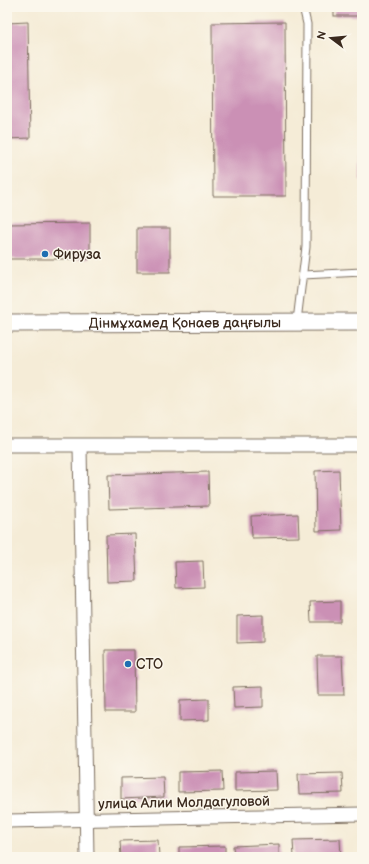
<svg xmlns="http://www.w3.org/2000/svg" width="369" height="864" font-family="'Balsamiq Sans',sans-serif">
<rect width="100%" height="100%" fill="#fbf7ec"/>
<filter id="ink" filterUnits="userSpaceOnUse"><feTurbulence type="fractalNoise" baseFrequency=".025" numOctaves="2"/><feDisplacementMap in="SourceGraphic" scale="8" xChannelSelector="R" yChannelSelector="G"/><feConvolveMatrix kernelMatrix="1 2 1 2 8 2 1 2 1" color-interpolation-filters="sRGB"/></filter>
<filter id="wash" filterUnits="userSpaceOnUse"><feTurbulence type="fractalNoise" baseFrequency=".012" numOctaves="4" result="noise"/><feDisplacementMap in="SourceGraphic" scale="16" xChannelSelector="R" yChannelSelector="G"/><feGaussianBlur stdDeviation="0.9" result="paint"/><feColorMatrix in="noise" values="0 0 0 0 0 0 0 0 0 0 0 0 0 0 0 0 0 1.4 0 .05"/><feComposite in="paint" operator="in"/></filter>
<g filter="url(#wash)">
<rect width="100%" height="100%" fill="#f5ecd7"/>
<g id="blocks">
<g fill="#cb90b5">
<rect x="334" y="7" width="28" height="9"/>
<polygon points="28,22 30,138 7,139 7,23"/>
<polygon points="285,22 286,196 213,196 212,23"/>
<rect x="360" y="51" width="2" height="129"/>
<polygon points="90,223 90,259 7,259 7,224"/>
<rect x="137" y="228" width="33" height="44"/>
<polygon points="339,470 341,530 316,531 315,471"/>
<polygon points="208,472 209,506 109,509 108,475"/>
<polygon points="298,514 299,537 252,538 251,516"/>
<polygon points="135,534 137,581 107,582 106,535"/>
<polygon points="203,561 204,587 176,588 175,562"/>
<polygon points="340,601 340,622 311,622 310,602"/>
<polygon points="263,615 263,642 237,643 237,616"/>
<polygon points="105,650 134,650 135,712 106,712"/>
<polygon points="317,656 342,656 344,695 318,695"/>
<polygon points="263,686 263,707 234,708 233,687"/>
<polygon points="209,699 209,720 180,721 180,700"/>
<polygon points="222,771 223,791 178,792 178,772"/>
<polygon points="276,771 277,790 235,791 235,772"/>
<polygon points="342,773 343,793 299,794 298,774"/>
<polygon points="163,777 164,797 121,799 121,778"/>
<polygon points="340,839 341,857 294,857 293,840"/>
<polygon points="158,840 159,857 121,857 120,841"/>
<polygon points="279,844 279,857 234,857 233,846"/>
<polygon points="225,846 225,857 179,857 179,847"/>
</g>
</g>
</g>
<g filter="url(#ink)">
<use href="#blocks" fill-opacity="0" stroke="#7c6e5f" stroke-width="1"/>
<g fill="none" stroke-linecap="round" stroke-linejoin="round">
<g stroke="#7c6e5f" stroke-width="9">
<g id="service">
<polyline points="303,275 362,272"/>
<polyline points="297,321 306,247 307,24 304,11 301,7"/>
</g>
</g>
<g stroke="#7c6e5f" stroke-width="15">
<g id="minor">
<polyline points="7,445 362,445"/>
<polyline points="80,446 87,857"/>
<polyline points="7,821 362,814"/>
</g>
</g>
<g stroke="#7c6e5f" stroke-width="19">
<g id="tertiary">
<path id="s1" d="M7,323l355,-1"/>
</g>
</g>
<use href="#service" stroke="#fff" stroke-width="7"/>
<use href="#minor" stroke="#fff" stroke-width="13"/>
<use href="#tertiary" stroke="#fff" stroke-width="17"/>
</g>
</g>
<g fill="#1f6fb2" stroke="#fbf7ec" stroke-width="1.5">
<circle cx="45" cy="254" r="4"/>
<circle cx="128" cy="664" r="4"/>
</g>
<g text-anchor="middle" stroke-width="3" stroke-linejoin="round" paint-order="stroke">
<g font-size="14" fill="#3b2a1e" stroke="#fbf7ec" text-anchor="start">
<text x="53" y="259">Фируза</text>
<text x="136" y="669">СТО</text>
</g>
<g font-size="14" fill="#3b2a1e" stroke="#fbf7ec">
<text dy="5" stroke="none"><textPath href="#s1" startOffset="178">Дінмұхамед Қонаев даңғылы</textPath></text>
<text transform="translate(184 802) rotate(-1)" y="5">улица Алии Молдагуловой</text>
</g>
</g>
<rect width="369" height="864" fill="none" stroke="#fbf7ec" stroke-width="24"/>
<g transform="translate(331 38) rotate(286)" stroke="#fbf7ec" stroke-width="3" paint-order="stroke">
<path d="M0-3L7 15L0 10L-7 15Z" fill="#3b2a1e"/>
<text y="-6" font-size="11" font-weight="bold" text-anchor="middle" fill="#3b2a1e">N</text>
</g>
</svg>
